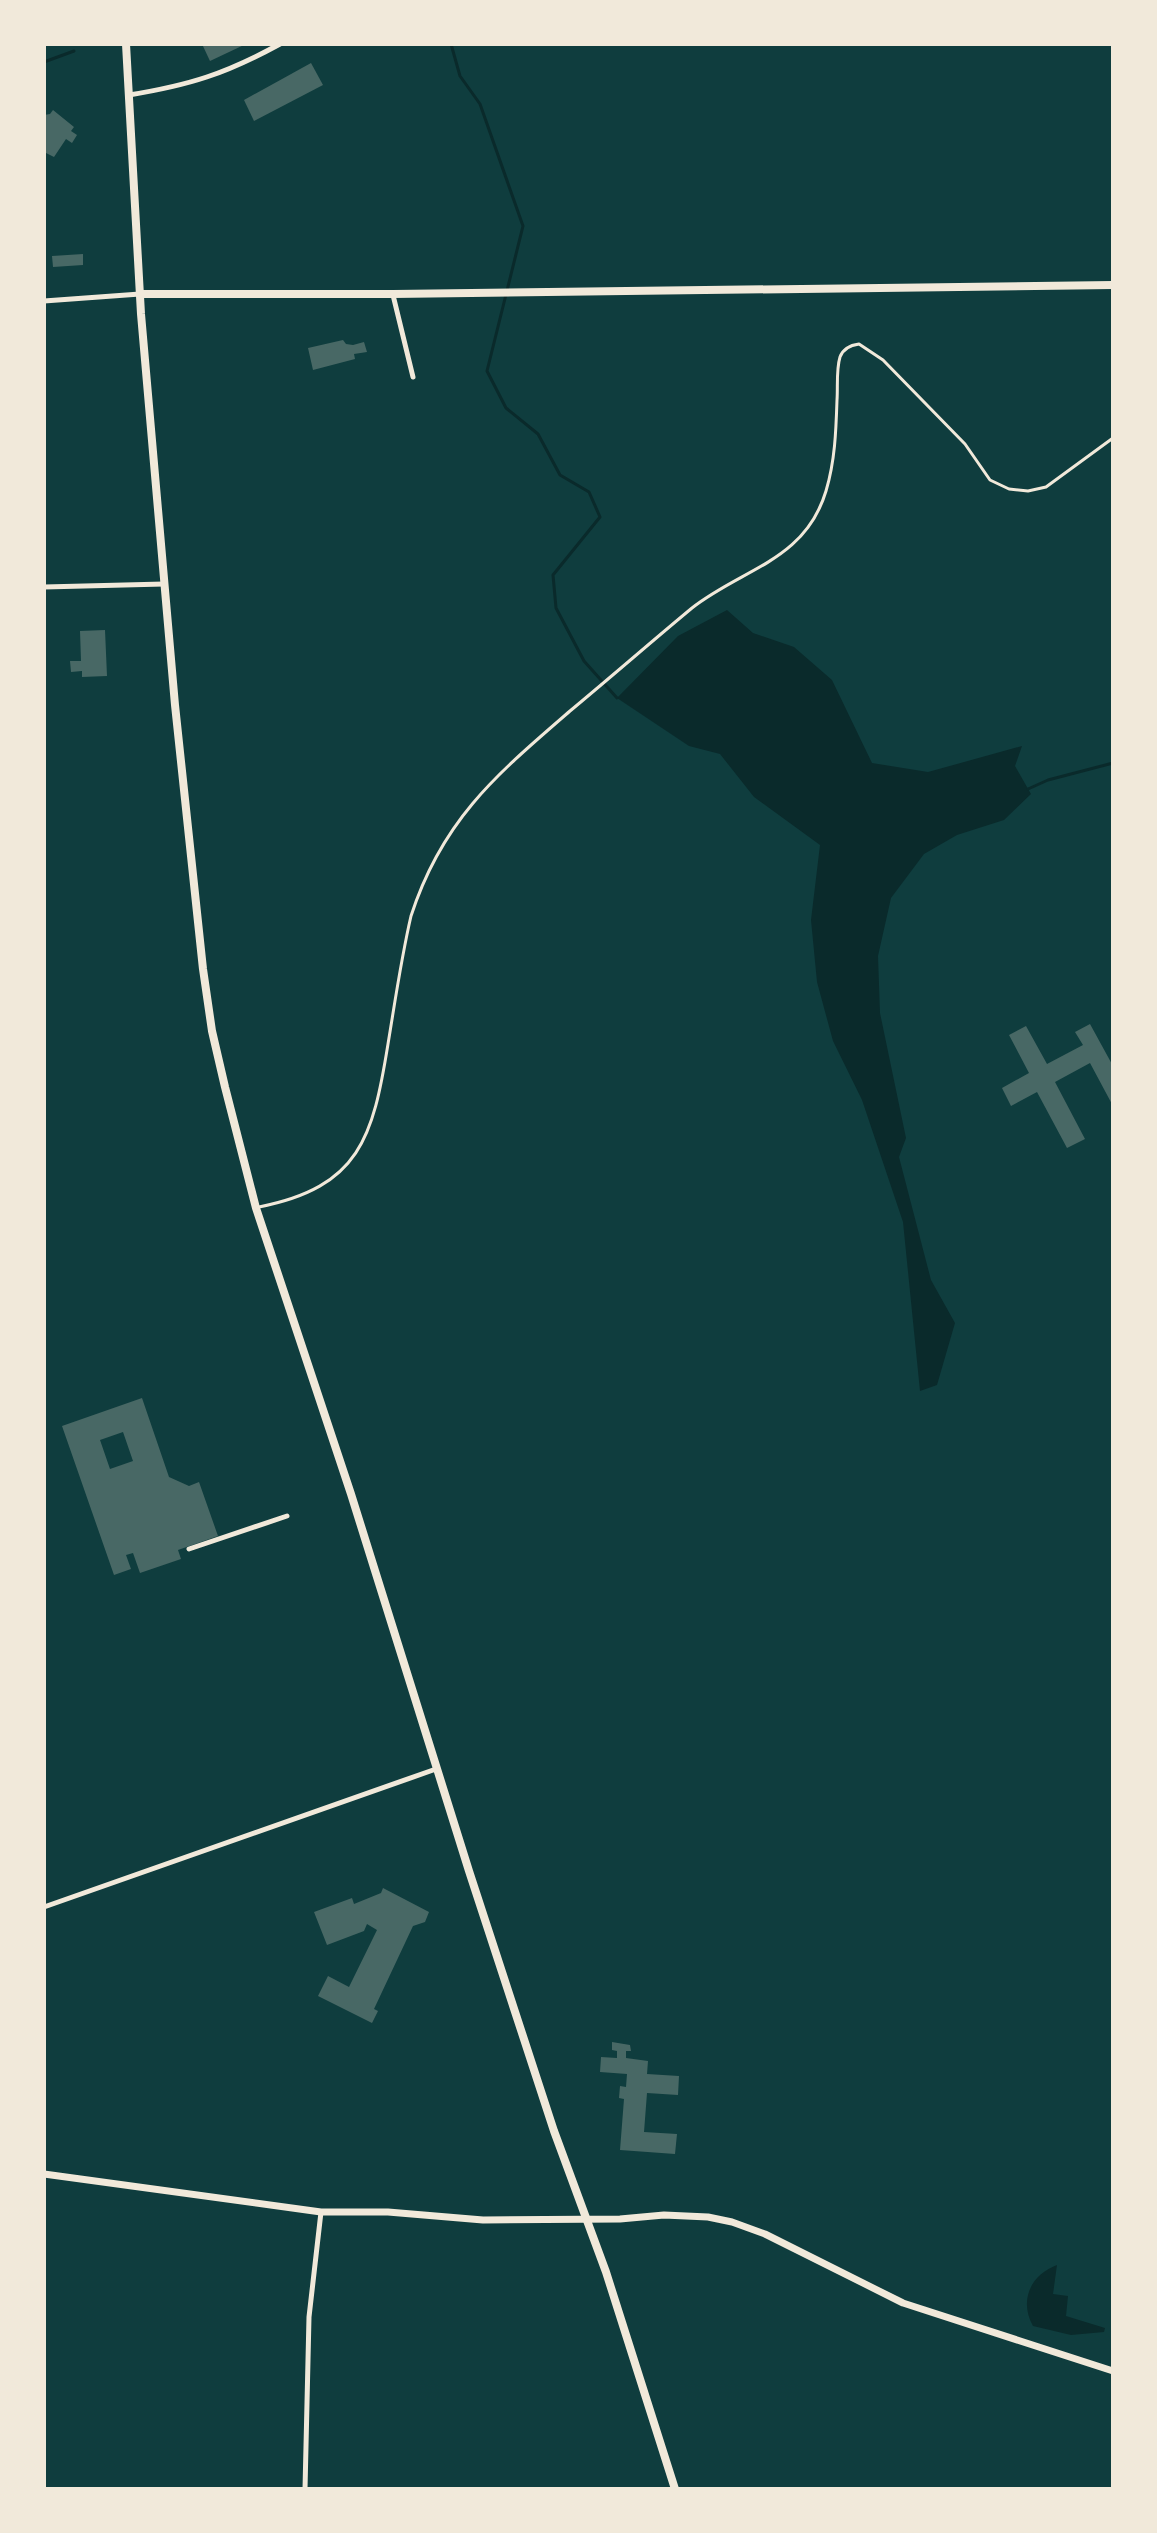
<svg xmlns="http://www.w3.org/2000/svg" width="1157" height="2533" font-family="Poppins,sans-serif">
<rect width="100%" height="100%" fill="#0f3d3e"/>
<g fill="#0a2a2b">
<polygon points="727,610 753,633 794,647 832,680 872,763 928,772 1022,746 1015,766 1031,794 1004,820 957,835 924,854 891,898 878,956 880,1013 906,1138 899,1157 931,1280 955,1323 937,1385 920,1391 903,1222 862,1100 833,1041 817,982 811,920 820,845 754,797 720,754 689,746 617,698 678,636"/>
<path d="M1057,2265l-4,29 15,2 -2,20 39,12 -1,4 -33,3 -38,-9c-14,-25 -3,-51 24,-61z"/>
</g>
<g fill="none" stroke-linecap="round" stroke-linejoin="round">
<g stroke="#0a2a2b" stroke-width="3">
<polyline points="451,44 460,76 480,104 523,226 487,371 506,408 538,434 560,475 589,492 600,517 553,575 556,608 584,661 617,698"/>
<polyline points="44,62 74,51"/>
<polyline points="1028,789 1048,780 1113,763"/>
</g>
</g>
<g fill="#486865" fill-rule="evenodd">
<polygon points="202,44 246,44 210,61"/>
<polygon points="311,63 323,85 254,121 244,100"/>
<polygon points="53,110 74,127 71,131 77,135 72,143 66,139 54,157 44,152 44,115 50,114"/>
<polygon points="83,254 83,265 53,267 52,256"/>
<polygon points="343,340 346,344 353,345 364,342 367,352 354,354 355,359 313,370 308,348"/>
<polygon points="105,630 107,676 82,677 82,671 71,672 70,661 81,661 80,631"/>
<polygon points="1090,1024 1113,1066 1113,1106 1090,1063 1055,1082 1085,1139 1067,1148 1037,1092 1011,1106 1002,1088 1029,1073 1009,1035 1026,1026 1047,1064 1083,1045 1075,1032"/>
<path d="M142,1398l27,79 20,9 10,-4 19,54 -40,14 3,9 -41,14 -7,-20 -7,2 5,14 -17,6 -52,-149zM123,1432l10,29 -23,8 -10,-29z"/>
<polygon points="383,1888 429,1912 425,1922 413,1926 374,2009 378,2011 372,2023 318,1996 328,1976 349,1987 377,1930 367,1924 364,1931 327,1945 314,1912 352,1898 354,1904 381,1893"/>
<polygon points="612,2042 630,2045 631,2051 626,2051 626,2058 648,2061 647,2074 679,2076 678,2095 647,2093 644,2132 677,2134 675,2154 620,2150 624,2099 619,2098 620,2086 626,2087 627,2074 600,2072 601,2057 617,2058 617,2051 612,2050"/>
</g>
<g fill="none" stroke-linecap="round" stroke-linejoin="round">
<path stroke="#f1e9da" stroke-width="3" d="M259,1207c101,-20 114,-70 129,-163 7,-42 13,-85 23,-128 31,-96 85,-141 159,-205 41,-34 81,-69 122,-103 51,-40 113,-47 134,-117 9,-30 10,-60 11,-91 1,-13 -1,-30 3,-43 3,-8 11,-12 19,-13l24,16 82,84 25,36 19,9 19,2 18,-4 67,-49"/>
<g stroke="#f1e9da" stroke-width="5">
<path d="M129,95c61,-10 96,-21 151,-51"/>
<polyline points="393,295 413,377"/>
<polyline points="44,301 140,294"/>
<polyline points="44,587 164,584"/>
<polyline points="189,1549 287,1516"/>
<polyline points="44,1907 436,1769"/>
<polyline points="305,2489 309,2317 321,2212"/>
</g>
<polyline stroke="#f1e9da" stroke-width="7" points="44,2174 321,2212 388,2212 483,2220 620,2219 664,2215 708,2217 732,2222 765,2234 903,2303 1113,2371"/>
<g stroke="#f1e9da" stroke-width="8">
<polyline points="126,44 141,314 175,705 203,969 212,1031 225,1087 256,1208 351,1494 469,1871 554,2131 606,2272 675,2489"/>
<polyline points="140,294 393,294 1113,285"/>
</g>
</g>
<rect width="1157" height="2533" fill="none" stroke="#f1e9da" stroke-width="92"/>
</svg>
